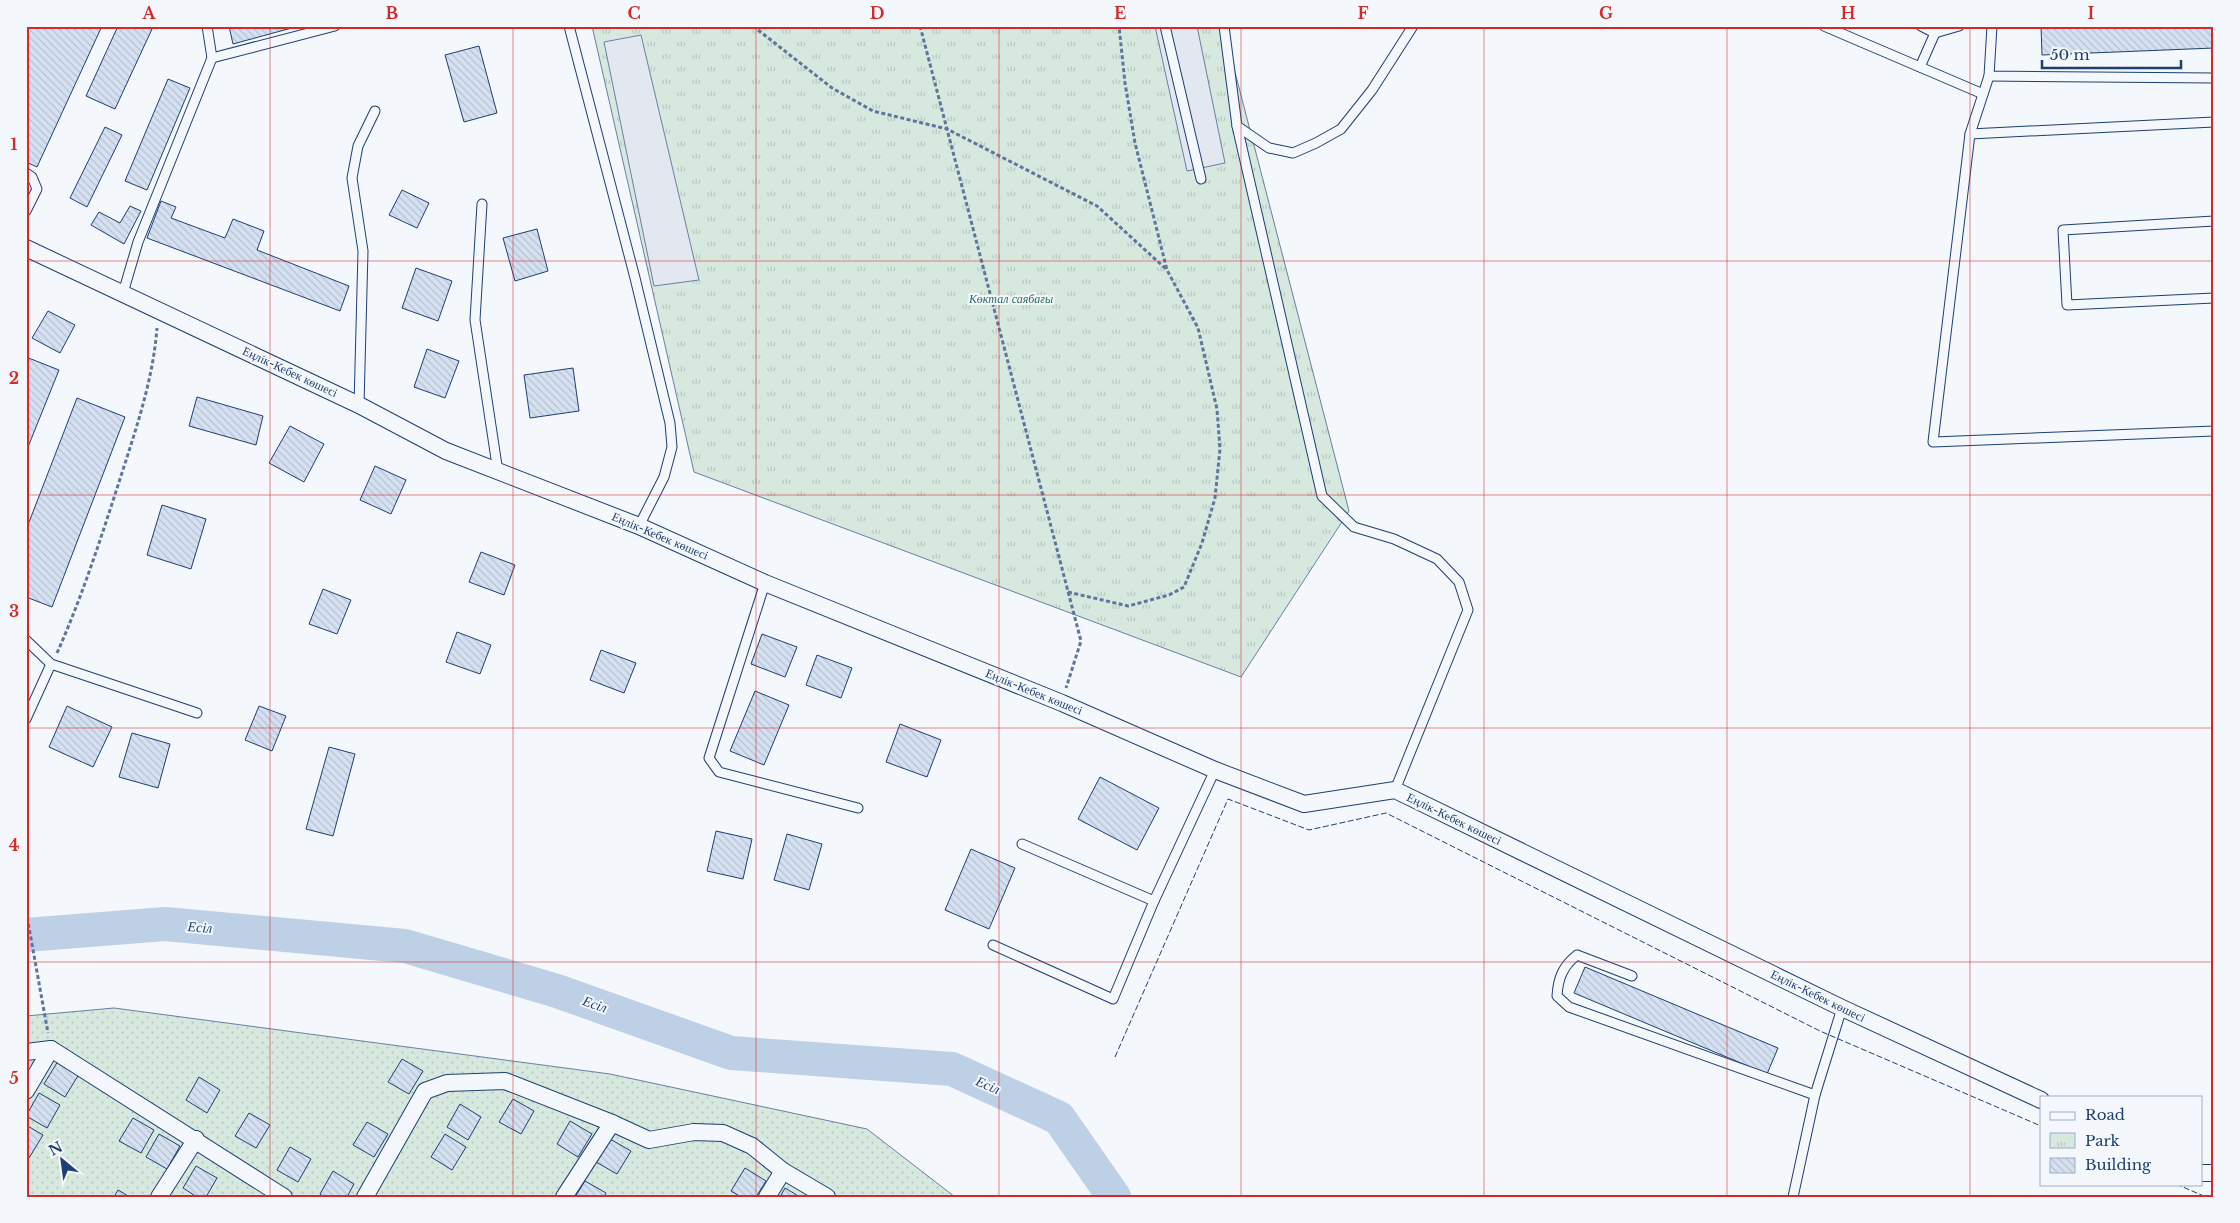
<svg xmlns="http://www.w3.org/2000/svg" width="2240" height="1223" font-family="'Libre Baskerville',serif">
<defs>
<pattern id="park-tufts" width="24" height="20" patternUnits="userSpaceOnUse" patternTransform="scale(1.25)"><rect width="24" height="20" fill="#d7e8df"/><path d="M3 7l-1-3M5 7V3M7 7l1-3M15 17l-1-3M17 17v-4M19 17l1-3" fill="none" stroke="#b8c8c3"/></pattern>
<pattern id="garden-dots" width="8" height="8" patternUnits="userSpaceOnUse" patternTransform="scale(1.25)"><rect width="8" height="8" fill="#d7e8df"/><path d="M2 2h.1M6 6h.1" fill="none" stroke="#b8c8c3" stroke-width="1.8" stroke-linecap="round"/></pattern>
<pattern id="building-back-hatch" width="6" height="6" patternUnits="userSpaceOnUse" patternTransform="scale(1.25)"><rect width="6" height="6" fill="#d5e0f0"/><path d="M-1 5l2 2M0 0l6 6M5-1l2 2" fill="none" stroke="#b6c1d1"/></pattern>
</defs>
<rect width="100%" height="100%" fill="#f4f7fb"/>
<polygon fill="url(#park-tufts)" stroke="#687fa3" points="592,26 1223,26 1349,511 1241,677 694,472"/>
<polygon fill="url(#garden-dots)" stroke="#687fa3" points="114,1008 610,1074 867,1129 955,1197 26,1197 26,1016"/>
<g fill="#e3e8f0" stroke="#687fa3">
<polygon points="1155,26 1197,26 1225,163 1187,171"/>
<polygon points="641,35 699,280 654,286 604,42"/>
</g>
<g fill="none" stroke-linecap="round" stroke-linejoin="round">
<polyline stroke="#bed0e5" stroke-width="34" points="26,935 165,924 405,946 557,991 731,1053 952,1069 1059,1118 1114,1197"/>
</g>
<g fill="url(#building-back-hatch)" stroke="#1d3f73">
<polygon points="26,26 102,26 37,167 26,162"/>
<polygon points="118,26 147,26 152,29 115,109 86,96"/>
<polygon points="229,26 299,26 233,44"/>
<polygon points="2041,26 2214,26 2214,48 2042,55"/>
<polygon points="479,46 497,113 464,122 445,55"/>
<polygon points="168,79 190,88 147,190 125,181"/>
<polygon points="105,127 122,135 87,207 70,198"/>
<polygon points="402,190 429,203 417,228 389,215"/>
<polygon points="161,201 176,207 171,218 225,238 233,219 264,231 257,250 349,286 340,311 147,238"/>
<polygon points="130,206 141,211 124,244 91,225 99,212 120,223"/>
<polygon points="537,229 548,271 515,281 503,238"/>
<polygon points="416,268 452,281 438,321 402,308"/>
<polygon points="48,311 75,325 60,353 32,338"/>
<polygon points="427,349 459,361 445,398 414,387"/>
<polygon points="26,357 59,370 26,452"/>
<polygon points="573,368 579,411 530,418 524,375"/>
<polygon points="197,397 263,416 256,445 189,426"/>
<polygon points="77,398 125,417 52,607 26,597 26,530"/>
<polygon points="290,426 324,444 304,482 269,463"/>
<polygon points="375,466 406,480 391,514 360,500"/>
<polygon points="162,505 206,519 191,569 147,555"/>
<polygon points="481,552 515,565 504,595 469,582"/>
<polygon points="323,589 351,600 337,634 309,624"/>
<polygon points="457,632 491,645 480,674 446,662"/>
<polygon points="762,634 797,647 785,677 751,664"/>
<polygon points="601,650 636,663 624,693 590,680"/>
<polygon points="817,655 852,668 841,698 806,685"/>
<polygon points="755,691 789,705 764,765 730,751"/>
<polygon points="67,706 112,727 93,767 49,747"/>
<polygon points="259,706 286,716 272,751 245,740"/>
<polygon points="900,724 941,740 927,777 886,762"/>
<polygon points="132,733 170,744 158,788 119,777"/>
<polygon points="329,747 355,754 333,836 306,829"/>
<polygon points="1100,777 1159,808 1137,850 1078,819"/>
<polygon points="716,831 752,839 743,879 707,871"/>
<polygon points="787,834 822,844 809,890 774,880"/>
<polygon points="971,849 1015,868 989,929 945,910"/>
<polygon points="1585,967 1778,1048 1767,1074 1574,993"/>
<polygon points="402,1059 423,1071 409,1094 388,1082"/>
<polygon points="58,1061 79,1074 65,1097 44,1084"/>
<polygon points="199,1077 220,1090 207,1113 186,1100"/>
<polygon points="39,1093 60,1105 47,1128 26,1116"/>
<polygon points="513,1099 534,1111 521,1134 499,1122"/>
<polygon points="460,1104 481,1117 468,1140 447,1127"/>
<polygon points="249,1113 270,1125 256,1148 235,1136"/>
<polygon points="133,1118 154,1130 141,1153 119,1141"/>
<polygon points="570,1121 592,1134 578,1157 557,1144"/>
<polygon points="367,1122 388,1134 374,1157 353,1145"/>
<polygon points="26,1125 43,1135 29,1158 26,1156"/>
<polygon points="159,1134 180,1146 167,1169 146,1157"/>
<polygon points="445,1134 466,1147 452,1170 431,1157"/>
<polygon points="610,1139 631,1151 617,1174 596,1162"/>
<polygon points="290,1147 311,1159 298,1182 277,1170"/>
<polygon points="196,1166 217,1178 206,1197 197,1197 183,1188"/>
<polygon points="745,1168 766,1181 756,1197 741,1197 731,1191"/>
<polygon points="333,1171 354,1184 347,1197 324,1197 320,1194"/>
<polygon points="585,1181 606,1193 604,1197 575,1197"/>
<polygon points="785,1188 800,1197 780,1197"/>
<polygon points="118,1190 130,1197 114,1197"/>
</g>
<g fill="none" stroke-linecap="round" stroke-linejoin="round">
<g stroke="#1d3f73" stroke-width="11">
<g id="lane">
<polyline points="569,26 635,278 670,423 672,447 664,477 639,526"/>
<polyline points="1165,26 1201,179"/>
<polyline points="1224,26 1237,126 1322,496 1354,527 1394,539 1437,559 1459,582 1468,610 1395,790"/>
<polyline points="1824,26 1983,94"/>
<polyline points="1921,26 1935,33 1959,26"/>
<polyline points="1992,26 1989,76 2214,78"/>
<polyline points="212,58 335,26"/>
<polyline points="1920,67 1935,33"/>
<polyline points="1989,76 1970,134 1933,442 2214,431"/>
<polyline points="1237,126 1269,148 1293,153 1316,143 1341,129 1372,90 1413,26"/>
<polyline points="1970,134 2214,122"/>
<polyline points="26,173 32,177 37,189 26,211"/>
<polyline points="482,204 475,320 498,472"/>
<polyline points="2214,221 2063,230 2067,305 2214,298"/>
<polyline points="123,293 138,242 212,58 207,26"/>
<polyline points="359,405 363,251 352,178 358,146 375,111"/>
<polyline points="765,583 709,758 719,772 858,808"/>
<polyline points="26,640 51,664 197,713"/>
<polyline points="26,719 51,664"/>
<polyline points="1022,844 1154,901"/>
<polyline points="993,945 1113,999 1154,901 1215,770"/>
<path d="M1632,976l-55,-21c-14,11 -19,23 -20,41l12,11 246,88"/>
<polyline points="1793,1197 1815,1095 1842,1008"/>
</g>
</g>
<g stroke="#1d3f73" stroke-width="18">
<g id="street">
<polyline points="26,248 359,405 446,451 639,526 765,583 1062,703 1215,770 1304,804 1395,790 1842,1008 2041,1100"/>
<polyline points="26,1052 51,1049 284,1197"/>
<polyline points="26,1091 51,1049"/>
<polyline points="2201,1173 2214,1173"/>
<polyline points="159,1197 196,1139"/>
<polyline points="365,1197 425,1091 447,1083 505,1081 612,1123 649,1140 694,1132 723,1133 752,1146 783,1171 827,1197"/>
<polyline points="564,1197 612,1123"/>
<polyline points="767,1197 783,1171"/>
</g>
</g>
<g stroke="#5e769c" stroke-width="3" stroke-dasharray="4 2.5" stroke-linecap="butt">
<polyline points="753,26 832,88 873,111 947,129 1097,206 1166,269"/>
<polyline points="920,26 1081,641 1066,688"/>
<polyline points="1068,592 1128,606 1169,595 1184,587 1202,543 1215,498 1220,449 1217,409 1198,328 1167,270 1135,143 1125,83 1119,26"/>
<path d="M57,653c25,-56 44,-115 63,-174 16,-50 33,-99 37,-151"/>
<polyline points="26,911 48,1033"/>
</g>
<use href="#lane" stroke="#f4f7fb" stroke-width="9"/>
<use href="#street" stroke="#f4f7fb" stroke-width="16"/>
<g stroke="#1d3f73" stroke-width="1" stroke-dasharray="6 2.5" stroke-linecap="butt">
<polyline points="1115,1057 1228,799 1309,830 1386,813 1820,1031 2041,1126"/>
<polyline points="2176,1184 2206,1197"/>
</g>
</g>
<path fill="none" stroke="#d62828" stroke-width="1" stroke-opacity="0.55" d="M270,26v1171M513,26v1171M756,26v1171M999,26v1171M1241,26v1171M1484,26v1171M1727,26v1171M1970,26v1171M26,261h2188M26,495h2188M26,728h2188M26,962h2188"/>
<g text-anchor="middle" stroke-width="4" stroke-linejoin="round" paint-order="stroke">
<g font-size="12" font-style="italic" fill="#2c6c60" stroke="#f4f7fb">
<text x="1011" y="303">Көктал саябағы</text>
</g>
<g font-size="12" fill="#1d3f73" stroke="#f4f7fb">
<text transform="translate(290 372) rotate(25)" y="4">Еңлік-Кебек көшесі</text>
<text transform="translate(660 536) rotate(23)" y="4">Еңлік-Кебек көшесі</text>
<text transform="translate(1034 692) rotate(22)" y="4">Еңлік-Кебек көшесі</text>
<text transform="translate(1454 819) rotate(26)" y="4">Еңлік-Кебек көшесі</text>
<text transform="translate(1818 996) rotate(26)" y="4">Еңлік-Кебек көшесі</text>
</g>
<g font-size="14" font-style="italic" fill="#1d3f73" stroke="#f4f7fb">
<text transform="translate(200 927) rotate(5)" y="5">Есіл</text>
<text transform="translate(595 1004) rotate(20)" y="5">Есіл</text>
<text transform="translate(988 1085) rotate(24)" y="5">Есіл</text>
</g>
</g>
<rect width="2240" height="1223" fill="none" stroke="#f4f7fb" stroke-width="55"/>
<rect x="2040" y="1096" width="162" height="90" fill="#f4f7fb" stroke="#9eadc5"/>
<rect x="2050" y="1112" width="25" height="8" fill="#f4f7fb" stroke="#9eadc5"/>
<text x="2085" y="1120" font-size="15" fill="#1d3f73">Road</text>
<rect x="2050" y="1133" width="25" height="15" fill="url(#park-tufts)" stroke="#9eadc5"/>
<text x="2085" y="1146" font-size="15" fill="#1d3f73">Park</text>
<rect x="2050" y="1158" width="25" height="15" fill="url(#building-back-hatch)" stroke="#9eadc5"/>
<text x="2085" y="1170" font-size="15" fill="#1d3f73">Building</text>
<g transform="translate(62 1160) rotate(331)" stroke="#f4f7fb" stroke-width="4" paint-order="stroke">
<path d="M0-4L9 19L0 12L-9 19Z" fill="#1d3f73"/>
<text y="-8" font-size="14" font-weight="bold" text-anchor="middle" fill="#1d3f73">N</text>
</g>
<path d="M2042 60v8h139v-8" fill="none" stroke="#1d3f73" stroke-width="2.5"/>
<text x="2050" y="60" font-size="15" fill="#1d3f73" stroke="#f4f7fb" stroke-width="4" paint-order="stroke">50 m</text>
<rect x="28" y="28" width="2184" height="1168" fill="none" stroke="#d62828" stroke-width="2"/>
<g font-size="16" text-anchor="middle" font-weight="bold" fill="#d62828">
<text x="149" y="19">A</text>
<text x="392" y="19">B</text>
<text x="634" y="19">C</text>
<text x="877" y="19">D</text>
<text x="1120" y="19">E</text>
<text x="1363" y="19">F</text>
<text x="1606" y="19">G</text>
<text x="1848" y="19">H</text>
<text x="2091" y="19">I</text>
<text x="14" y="150">1</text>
<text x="14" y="384">2</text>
<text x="14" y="617">3</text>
<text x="14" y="851">4</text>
<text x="14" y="1084">5</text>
</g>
</svg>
